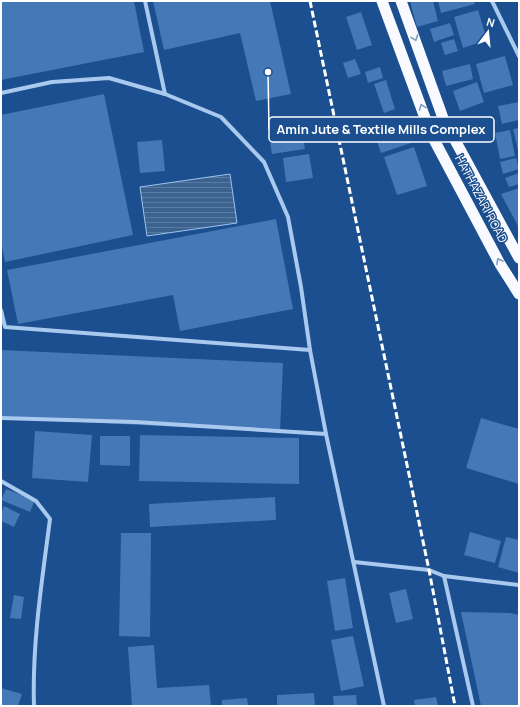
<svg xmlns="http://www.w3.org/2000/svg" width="520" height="707" font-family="Manrope,sans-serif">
<defs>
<pattern id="water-rules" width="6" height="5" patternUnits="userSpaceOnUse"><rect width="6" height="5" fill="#3c6290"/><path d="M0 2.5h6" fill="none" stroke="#597aa1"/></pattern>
</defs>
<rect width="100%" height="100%" fill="#1b4f8f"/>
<polygon fill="url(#water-rules)" stroke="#9cc4f0" points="230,174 237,223 147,236 140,187"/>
<g fill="#4478b7">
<polygon points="1,1 134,1 144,52 1,80"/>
<polygon points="153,1 270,1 291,94 256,101 240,33 164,50"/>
<polygon points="410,1 433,1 438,21 417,27"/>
<polygon points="438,1 474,1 475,4 441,13"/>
<polygon points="478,10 487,40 463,48 454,17"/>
<polygon points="361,12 372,45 357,50 346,17"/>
<polygon points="450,23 454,35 434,42 430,29"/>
<polygon points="454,39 458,51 445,55 441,43"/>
<polygon points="505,56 513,85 484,93 476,64"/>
<polygon points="355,59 361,74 348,78 343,63"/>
<polygon points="470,64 473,79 446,86 442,71"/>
<polygon points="380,67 383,78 368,83 365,72"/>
<polygon points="386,80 395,109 384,113 374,84"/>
<polygon points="477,82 484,102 460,111 453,91"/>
<polygon points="104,94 133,235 5,262 1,242 1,115"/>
<polygon points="519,102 519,120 502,124 498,106"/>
<polygon points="403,117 411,143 381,153 372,127"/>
<polygon points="519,128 519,150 518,150 513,129"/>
<polygon points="302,130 305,149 272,154 269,135"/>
<polygon points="510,130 515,156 500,159 495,133"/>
<polygon points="162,140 165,171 140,173 137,142"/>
<polygon points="414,147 427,186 397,195 384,157"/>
<polygon points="309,154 313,178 286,182 283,158"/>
<polygon points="516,158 519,169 503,174 500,162"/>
<polygon points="519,173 519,184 509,187 505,178"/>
<polygon points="519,188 519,228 501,194"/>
<polygon points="276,219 293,309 180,331 173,295 18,324 7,270"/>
<polygon points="1,350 283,363 280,432 1,418"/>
<polygon points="481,418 519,429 519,484 466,468"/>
<polygon points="35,431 92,435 88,482 32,478"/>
<polygon points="140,435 299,438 299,484 139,481"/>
<polygon points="100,436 130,436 130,466 100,465"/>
<polygon points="6,489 35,500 30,512 1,500"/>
<polygon points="275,497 276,520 150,527 149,504"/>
<polygon points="4,506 20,514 14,527 1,521 1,514"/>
<polygon points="470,532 501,541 495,563 464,555"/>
<polygon points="121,533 151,533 150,637 119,636"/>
<polygon points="506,537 519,540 519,573 498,567"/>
<polygon points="345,578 353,628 335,631 327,581"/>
<polygon points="406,589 413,619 396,623 389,593"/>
<polygon points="14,595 24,597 21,619 10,618"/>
<polygon points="461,612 510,613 519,615 519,706 481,706"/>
<polygon points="353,636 364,686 341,691 331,640"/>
<polygon points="154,645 157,688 209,685 211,706 132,706 128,647"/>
<polygon points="1,688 22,694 18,706 1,706"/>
<polygon points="314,693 315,706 277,706 277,695"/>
<polygon points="356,695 357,706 334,706 333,696"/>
<polygon points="436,697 438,706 415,706 414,700"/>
<polygon points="247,698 248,706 222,706 222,700"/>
</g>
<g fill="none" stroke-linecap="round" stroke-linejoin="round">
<g stroke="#a9c9ee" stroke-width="4">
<polyline points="145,1 165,94"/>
<polyline points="492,1 519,56"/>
<polyline points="1,93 52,82 109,78 165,94 221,117 264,162 288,217 301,287 310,350 5,327 1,310"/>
<polyline points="310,350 326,434 384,706"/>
<polyline points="1,418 136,422 326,434"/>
<path d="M1,481l35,20 14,18c-8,62 -18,124 -16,187"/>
<polyline points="354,562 429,570 444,576 519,585"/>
<polyline points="444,576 473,706"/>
</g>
<g stroke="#f8faff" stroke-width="11">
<polyline points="382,1 431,134 500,264 519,294"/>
<polyline points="401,1 443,118 519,258"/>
</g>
<polyline stroke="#fff" stroke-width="3" stroke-dasharray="7 3" stroke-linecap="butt" points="310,1 429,570 455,706"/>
</g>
<defs><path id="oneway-chevron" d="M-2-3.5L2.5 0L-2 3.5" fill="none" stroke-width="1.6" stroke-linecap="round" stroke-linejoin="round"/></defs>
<g stroke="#7e9cc1">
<use href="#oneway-chevron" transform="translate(415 38) rotate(70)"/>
<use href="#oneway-chevron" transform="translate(422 107) rotate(-110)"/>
<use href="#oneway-chevron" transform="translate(499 261) rotate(-119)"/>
</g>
<g text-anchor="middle" stroke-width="3" stroke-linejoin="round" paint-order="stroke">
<g font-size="12" fill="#fff" stroke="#1b4f8f">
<text transform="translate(481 199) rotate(62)" y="4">HATHAZARI ROAD</text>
</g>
</g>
<path fill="none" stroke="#fff" stroke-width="1.5" d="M268 72L269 129"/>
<circle fill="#fff" stroke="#1b4f8f" stroke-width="1.5" cx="268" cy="72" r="4"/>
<rect fill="#1b4f8f" stroke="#fff" stroke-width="1.5" x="269" y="117" width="225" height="25" rx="4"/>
<g font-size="13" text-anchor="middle" font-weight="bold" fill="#fff">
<text x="381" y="134">Amin Jute &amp; Textile Mills Complex</text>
</g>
<rect width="520" height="707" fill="none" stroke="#ffffff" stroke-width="4"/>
<g transform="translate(488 32) rotate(16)" stroke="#1b4f8f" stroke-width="3" paint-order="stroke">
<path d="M0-3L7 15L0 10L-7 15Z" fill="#ffffff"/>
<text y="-6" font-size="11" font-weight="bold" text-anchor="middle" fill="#ffffff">N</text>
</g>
</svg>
